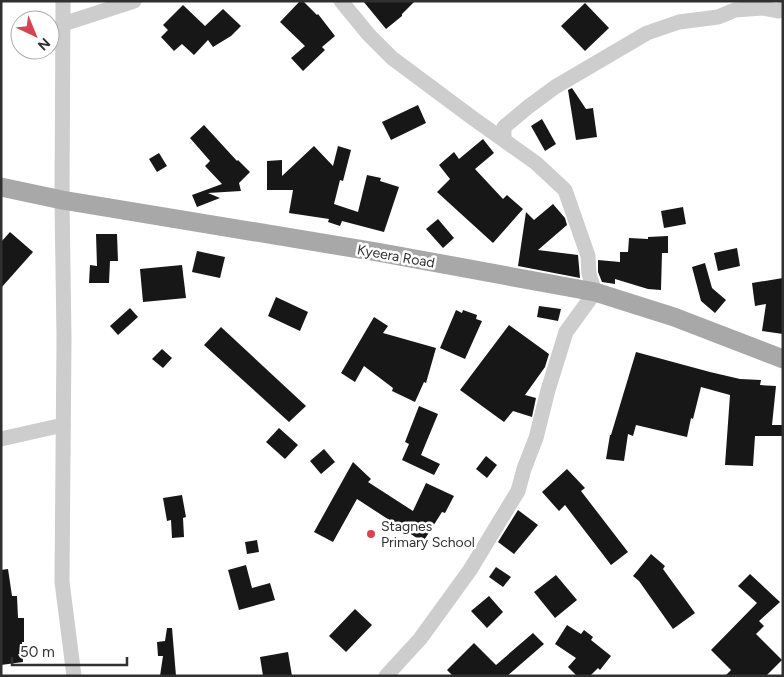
<svg xmlns="http://www.w3.org/2000/svg" width="784" height="677" font-family="Figtree,sans-serif">
<rect width="100%" height="100%" fill="#fff"/>
<g fill="#171717">
<polygon points="300,1 303,1 317,15 318,14 335,36 322,47 325,50 303,71 291,58 305,46 280,22"/>
<polygon points="363,1 415,1 402,14 402,16 386,29"/>
<polygon points="585,3 609,28 585,51 561,26"/>
<polygon points="183,5 205,26 223,9 241,26 231,36 213,47 208,40 194,55 182,44 174,51 161,37 168,30 163,25"/>
<polygon points="572,88 586,109 593,108 597,137 576,140 568,90"/>
<polygon points="418,105 426,123 391,140 382,122"/>
<polygon points="542,119 556,144 545,151 531,126"/>
<polygon points="204,125 237,161 238,160 250,172 239,183 241,191 208,193 220,198 197,207 192,195 222,184 205,166 210,161 190,138"/>
<polygon points="483,139 494,153 475,169 503,199 507,195 523,209 493,243 437,192 450,179 439,165 454,152 459,159"/>
<polygon points="314,146 333,166 338,146 351,150 343,181 340,180 334,204 358,212 367,175 381,178 380,181 399,187 384,232 342,221 340,226 328,222 329,219 289,213 293,190 267,190 267,161 282,160 282,176"/>
<polygon points="159,153 167,166 157,172 149,159"/>
<polygon points="553,204 565,218 567,225 538,250 578,255 580,278 518,266 526,212 534,220"/>
<polygon points="683,207 686,224 664,228 661,211"/>
<polygon points="438,219 454,238 443,248 426,229"/>
<polygon points="10,232 33,252 1,288 1,242"/>
<polygon points="96,234 117,234 118,261 110,261 109,283 89,283 90,265 97,266"/>
<polygon points="668,236 668,253 662,253 661,290 648,289 615,279 615,284 602,282 598,272 598,260 620,262 620,252 628,252 629,238 648,239 648,237"/>
<polygon points="737,248 740,266 718,271 714,253"/>
<polygon points="197,251 225,257 220,278 192,272"/>
<polygon points="705,263 712,288 726,300 715,313 701,301 692,267"/>
<polygon points="182,265 186,298 143,302 140,269"/>
<polygon points="783,278 783,334 762,331 766,304 755,306 752,283"/>
<polygon points="276,297 308,312 300,331 268,316"/>
<polygon points="539,306 561,309 558,321 537,317"/>
<polygon points="130,308 138,317 118,335 110,326"/>
<polygon points="456,310 462,313 463,310 477,315 476,319 482,321 465,359 440,348"/>
<polygon points="374,317 388,326 383,333 436,348 426,383 424,382 415,402 392,391 393,388 364,366 355,382 341,373"/>
<polygon points="509,325 549,354 545,367 525,395 536,398 532,417 513,411 504,422 460,390"/>
<polygon points="221,327 306,406 289,422 204,345"/>
<polygon points="162,349 172,358 163,368 152,359"/>
<polygon points="636,352 710,372 740,379 761,380 760,385 776,386 772,425 783,425 783,436 755,436 753,466 725,465 730,395 701,387 693,419 691,418 687,437 636,425 633,436 628,434 624,461 606,459 610,435 611,435"/>
<polygon points="419,406 438,414 421,455 440,464 434,475 402,460 409,444 405,442"/>
<polygon points="279,428 298,445 285,459 266,442"/>
<polygon points="324,449 335,462 321,474 310,461"/>
<polygon points="486,456 497,465 487,478 476,469"/>
<polygon points="353,462 371,479 368,482 413,511 426,483 454,496 445,513 442,512 423,542 357,499 333,542 314,532"/>
<polygon points="567,469 585,488 581,491 628,552 611,565 565,505 559,511 542,492"/>
<polygon points="182,495 186,517 183,518 184,537 172,538 171,520 167,521 163,498"/>
<polygon points="518,510 538,525 514,554 498,542"/>
<polygon points="257,540 259,552 247,554 245,542"/>
<polygon points="651,554 665,566 663,569 695,613 673,629 639,581 633,576"/>
<polygon points="246,565 252,588 270,583 275,600 239,610 228,570"/>
<polygon points="496,567 511,577 503,587 489,577"/>
<polygon points="8,569 12,596 17,596 18,618 24,618 24,642 22,642 23,662 1,665 1,570"/>
<polygon points="750,574 780,602 759,621 764,626 756,634 782,660 766,676 725,676 731,670 711,650 757,603 738,586"/>
<polygon points="556,575 577,600 555,618 534,592"/>
<polygon points="489,596 503,612 487,628 471,611"/>
<polygon points="355,609 372,625 346,652 329,636"/>
<polygon points="567,625 581,634 584,630 593,637 591,640 611,656 600,670 598,668 590,676 577,676 568,667 576,658 555,644"/>
<polygon points="167,628 172,628 176,676 160,676 163,656 158,656 157,642 165,641"/>
<polygon points="533,633 544,644 507,676 453,676 447,670 474,643 496,665"/>
<polygon points="288,652 292,676 263,676 260,657"/>
</g>
<g fill="none" stroke-linecap="round" stroke-linejoin="round">
<g stroke="#cdcdcd" stroke-width="15">
<polyline points="63,1 62,200 64,338 62,582 74,676"/>
<polyline points="341,1 369,35 392,58 474,119 536,163 565,190 588,256 589,274 595,292 566,332 548,390 536,438 524,469 518,491 470,570 420,639 386,676"/>
<polyline points="63,24 134,1"/>
<polyline points="504,139 504,127 528,107 555,87 647,33 679,22 718,17 735,10 763,8 778,11 783,9"/>
<polyline points="1,439 63,425"/>
</g>
<polyline stroke="#a8a8a8" stroke-width="19" points="1,187 62,200 377,252 595,292 674,317 783,359"/>
</g>
<circle fill="#d64452" stroke="#fff" stroke-width="2" cx="371" cy="534" r="5"/>
<g text-anchor="middle" stroke-width="5" stroke-linejoin="round" paint-order="stroke">
<g font-size="14" fill="#303030" stroke="#fff">
<text transform="translate(396 256) rotate(10)" y="5">Kyeera Road</text>
</g>
<g font-size="14" fill="#303030" stroke="#fff" text-anchor="start">
<text x="381" y="531">Stagnes<tspan x="381" dy="16">Primary School</tspan></text>
</g>
</g>
<rect width="784" height="677" fill="none" stroke="#303030" stroke-width="5"/>
<g transform="translate(35 35) rotate(136)"><circle r="24" fill="#ffffff" stroke="#acacac"/>
<path d="M0-4L9 19L0 12L-9 19Z" fill="#d64452"/>
<text y="-8" font-size="14" font-weight="bold" text-anchor="middle" fill="#303030">N</text>
</g>
<path d="M12 657v8h115v-8" fill="none" stroke="#303030" stroke-width="2.5"/>
<text x="20" y="657" font-size="15" fill="#303030" stroke="#ffffff" stroke-width="4" paint-order="stroke">50 m</text>
</svg>
